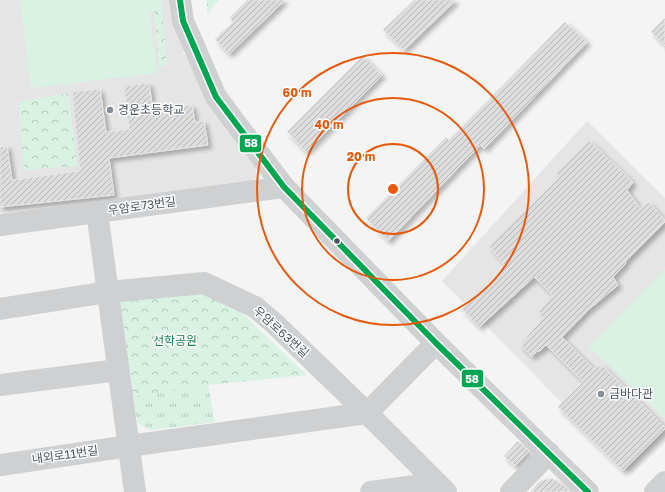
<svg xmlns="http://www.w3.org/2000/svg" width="665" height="492" font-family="'Golos Text','Noto Sans KR',sans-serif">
<defs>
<pattern id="grass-tufts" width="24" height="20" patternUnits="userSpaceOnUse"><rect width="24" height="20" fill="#d9f2e3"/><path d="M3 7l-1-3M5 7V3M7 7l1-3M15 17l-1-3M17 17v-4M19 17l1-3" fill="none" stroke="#b2c7bb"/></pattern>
<pattern id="park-crowns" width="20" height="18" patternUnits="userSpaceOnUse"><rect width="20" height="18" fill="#d9f2e3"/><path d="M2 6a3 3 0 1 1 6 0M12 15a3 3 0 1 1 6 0" fill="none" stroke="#b2c7bb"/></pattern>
<pattern id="building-hatch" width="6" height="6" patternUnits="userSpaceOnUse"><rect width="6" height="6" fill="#ddddde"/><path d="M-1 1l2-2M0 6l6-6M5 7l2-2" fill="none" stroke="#b5b6b7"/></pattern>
<filter id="shadow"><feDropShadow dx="3.5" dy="3.5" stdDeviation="2" flood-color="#0004"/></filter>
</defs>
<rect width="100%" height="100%" fill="#f4f4f4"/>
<g fill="#e6e5e6">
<polygon points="0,0 175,0 184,54 256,167 256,178 250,183 0,213"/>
<polygon points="587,121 665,198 665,442 632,474 442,281"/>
</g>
<polygon fill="url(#grass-tufts)" points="208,385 215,422 151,430 138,424 133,397"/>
<g fill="url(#park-crowns)">
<polygon points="145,0 161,0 167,64 159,67 154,12 148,12"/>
<polygon points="207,0 219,0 207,14"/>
<polygon points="69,93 77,166 24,170 18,102"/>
<polygon points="195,290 241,312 307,375 208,385 133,397 120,300"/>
</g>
<g fill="#d9f2e3">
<polygon points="20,0 148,0 157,73 31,88"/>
<polygon points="665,269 665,419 589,347"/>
</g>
<g fill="url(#building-hatch)" stroke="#e5e6e7" filter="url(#shadow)">
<polygon points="247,0 285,0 229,54 215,39 233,22 230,17"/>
<polygon points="414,0 456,0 404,50 383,30"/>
<polygon points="665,18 665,46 651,32"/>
<polygon points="565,22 587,42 484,149 480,145 388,241 366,218 446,137 449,140"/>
<polygon points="363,56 382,75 306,152 287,132"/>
<polygon points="149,83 153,110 192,105 195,122 204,121 208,145 109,158 114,195 0,207 0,147 7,146 12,180 80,171 72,92 100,89 106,132 129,129 124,86"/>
<polygon points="589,140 633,182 627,190 640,208 649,202 665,220 665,222 625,262 626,263 613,277 618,285 588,310 562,337 594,369 602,365 665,427 665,429 623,471 558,407 583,382 546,345 540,351 537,351 532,357 520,345 543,317 539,312 552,295 534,277 479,327 462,309 506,267 489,246 559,177 556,173"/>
<polygon points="518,441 529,451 515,466 504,456"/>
<polygon points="551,478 564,485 570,492 530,492 540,481"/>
</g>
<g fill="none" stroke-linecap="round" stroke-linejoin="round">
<g stroke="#ced0d2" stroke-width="22">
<polyline points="180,0 183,21 216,97 284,187 436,343 588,492"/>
<polyline points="97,212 135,492"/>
<polyline points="0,225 284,187"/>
<polyline points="0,309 108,292 204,283 255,307 275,324 367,413 446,492"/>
<polyline points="0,385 118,370"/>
<polyline points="0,465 129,446 367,413 436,343"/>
<polyline points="371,492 437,483"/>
<polyline points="511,492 549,453"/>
<polyline points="655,492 665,482"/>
</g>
<g stroke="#fff" stroke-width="9">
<polyline id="bus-1" points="180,0 183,21 216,97 284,187 436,343 588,492"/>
</g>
<use href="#bus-1" stroke="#00a651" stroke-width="6"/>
</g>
<g fill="none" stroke="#e8590c" stroke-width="2">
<circle cx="393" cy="189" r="45"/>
<circle cx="393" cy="189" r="91"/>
<circle cx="393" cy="189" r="136"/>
</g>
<g fill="#868d94" stroke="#fff" stroke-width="1.5">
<circle cx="110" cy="110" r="4"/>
<circle cx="601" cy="394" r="4"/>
</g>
<circle fill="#4a5661" stroke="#fff" stroke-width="1.5" cx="337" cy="241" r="3.5"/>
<g text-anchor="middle" stroke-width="3" stroke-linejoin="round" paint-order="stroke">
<g font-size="12" fill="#4a5661" stroke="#fff" text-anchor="start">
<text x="118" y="114">경운초등학교</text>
<text x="609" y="398">금바다관</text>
</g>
<g font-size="12" fill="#4a5661" stroke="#fff">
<text transform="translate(142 206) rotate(-8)" y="4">우암로73번길</text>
<text transform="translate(281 332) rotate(42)" y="4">우암로63번길</text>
<text transform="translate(65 455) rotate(-8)" y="4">내외로11번길</text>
</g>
<g font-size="12" fill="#17864f" stroke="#fff">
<text x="175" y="345">선학공원</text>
</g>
</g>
<circle cx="393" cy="189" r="6" fill="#e8590c" stroke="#fff" stroke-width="2"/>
<g font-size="12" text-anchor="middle" font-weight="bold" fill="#e8590c" stroke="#fff" stroke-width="3" stroke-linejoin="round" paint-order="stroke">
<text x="297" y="97">60 m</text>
<text x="329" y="129">40 m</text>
<text x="361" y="161">20 m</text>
</g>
<g stroke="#fff" stroke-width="1.5">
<rect x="239" y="134" width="23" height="19" rx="4" fill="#00a651"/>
<rect x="461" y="369" width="23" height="19" rx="4" fill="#00a651"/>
</g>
<g font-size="11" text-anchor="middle" font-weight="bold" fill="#fff">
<text x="251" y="147">58</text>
<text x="472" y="383">58</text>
</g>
</svg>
